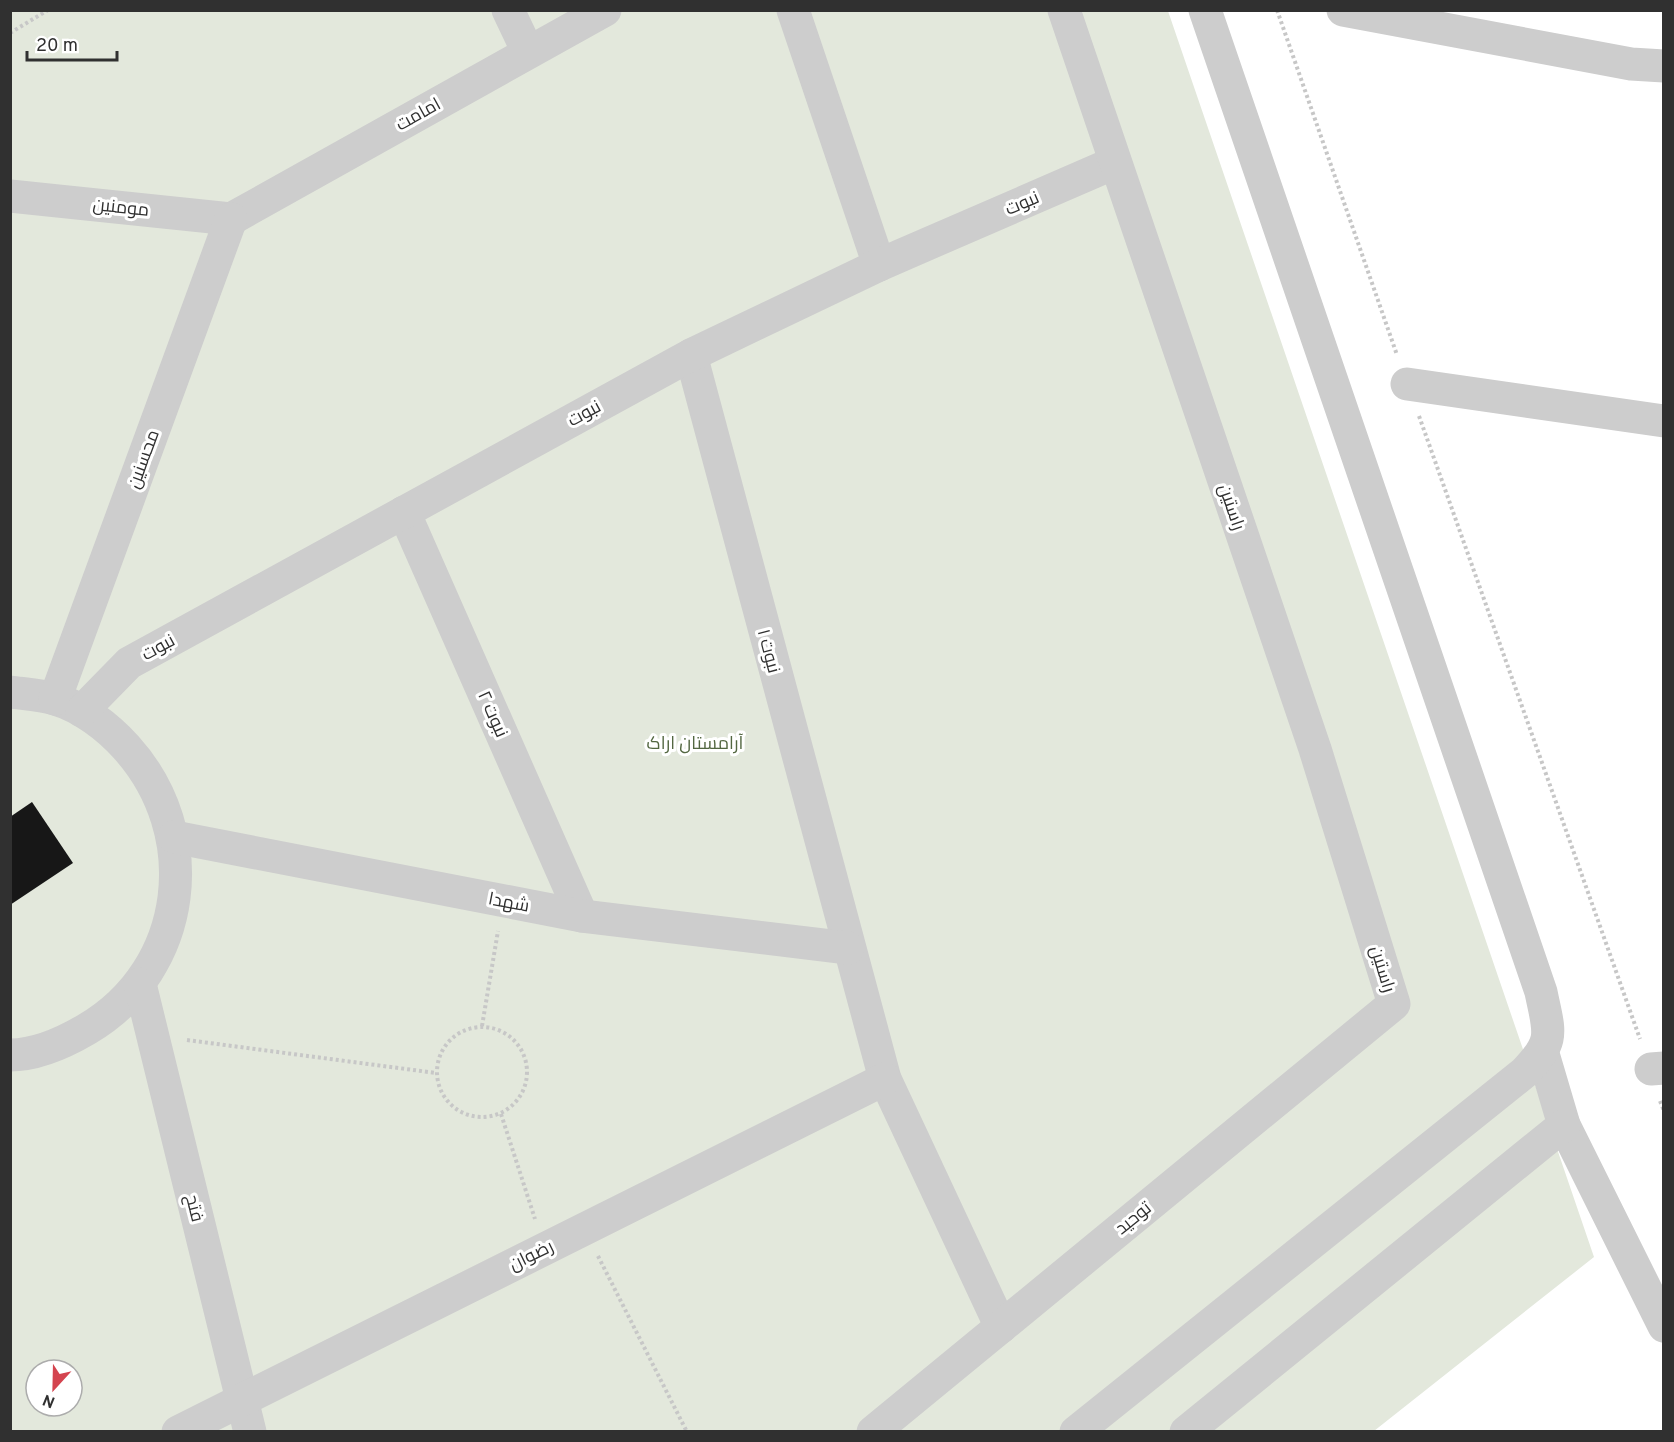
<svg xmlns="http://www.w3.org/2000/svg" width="1674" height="1442" font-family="Overpass,Cairo,sans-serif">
<rect width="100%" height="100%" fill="#fff"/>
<path fill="#e3e8dc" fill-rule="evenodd" d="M10,11h1158l426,1246 -220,174h-1363zM36,1370h36v36h-36z"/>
<polygon fill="#171717" points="32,802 73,863 10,905 10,817"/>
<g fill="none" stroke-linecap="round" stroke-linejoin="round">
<g stroke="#c7c7c7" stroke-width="4" stroke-dasharray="3 3" stroke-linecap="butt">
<polyline points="1277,10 1397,355"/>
<polyline points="10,33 48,10"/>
<polyline points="1419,416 1640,1039"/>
<polyline points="482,1026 498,931"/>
<circle cx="482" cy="1072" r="45"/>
<polyline points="187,1040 436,1073"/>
<polyline points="1660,1101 1664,1111"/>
<polyline points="501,1114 535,1219"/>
<polyline points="598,1256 687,1432"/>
</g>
<g stroke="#cdcdcd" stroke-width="33">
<polyline points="508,10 528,52"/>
<polyline points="793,10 879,265"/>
<polyline points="1343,10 1631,64 1664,66"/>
<polyline points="10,196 231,219"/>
<polyline points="231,219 605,10"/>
<polyline points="691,355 885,1079 1001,1327"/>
<polyline points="1407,384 1664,421"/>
<polyline points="404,512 582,916"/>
<path d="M10,692c15,2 32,3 45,7 27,8 53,28 71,48 78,86 63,222 -39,282 -22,13 -50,26 -77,26"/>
<polyline points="55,699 231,219"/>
<polyline points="82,711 129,663 691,355 879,265 1114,163"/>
<polyline points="174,837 582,916 848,948"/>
<polyline points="140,984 250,1432"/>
<polyline points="1543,1054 1564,1125 1664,1326"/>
<polyline points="1651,1069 1664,1068"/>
<polyline points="178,1432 885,1079"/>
<polyline points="873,1432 1394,1004 1315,749 1064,10"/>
<path d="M1076,1432l449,-360c31,-32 24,-40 16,-80l-336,-982"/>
<polyline points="1186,1432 1564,1125"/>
</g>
</g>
<g text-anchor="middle" stroke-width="6" stroke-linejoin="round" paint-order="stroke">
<g font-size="18" fill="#303030" stroke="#fff">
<text transform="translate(418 114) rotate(-29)" y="6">امامت</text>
<text transform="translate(1022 203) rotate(-23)" y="6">نبوت</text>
<text transform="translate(121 207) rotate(6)" y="6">مومنین</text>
<text transform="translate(584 413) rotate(-29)" y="6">نبوت</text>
<text transform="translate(143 459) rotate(-70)" y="6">محسنین</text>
<text transform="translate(1232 507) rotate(71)" y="6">راستین</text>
<text transform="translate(158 647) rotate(-29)" y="6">نبوت</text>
<text transform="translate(769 651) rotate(75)" y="6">نبوت ۱</text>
<text transform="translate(493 714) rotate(66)" y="6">نبوت ۲</text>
<text transform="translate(509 902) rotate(11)" y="6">شهدا</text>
<text transform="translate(1383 969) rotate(73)" y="6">راستین</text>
<text transform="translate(195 1208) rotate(76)" y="6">فتح</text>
<text transform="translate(1133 1218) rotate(-39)" y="6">توحید</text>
<text transform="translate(531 1255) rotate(-26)" y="6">رضوان</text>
</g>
<g font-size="18" fill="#536741" stroke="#fff">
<text x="695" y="749">آرامستان اراک</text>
</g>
</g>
<rect width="1674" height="1442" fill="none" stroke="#303030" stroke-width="24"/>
<g transform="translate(54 1388) rotate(202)"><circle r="28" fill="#ffffff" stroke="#acacac" stroke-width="1.5"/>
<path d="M0-4.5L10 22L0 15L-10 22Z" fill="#d4444f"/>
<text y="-9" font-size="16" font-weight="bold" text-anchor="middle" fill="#303030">N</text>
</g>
<path d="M27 51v9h90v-9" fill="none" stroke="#303030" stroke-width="3"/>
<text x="36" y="51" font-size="18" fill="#303030" stroke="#ffffff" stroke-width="4.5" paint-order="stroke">20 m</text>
</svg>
